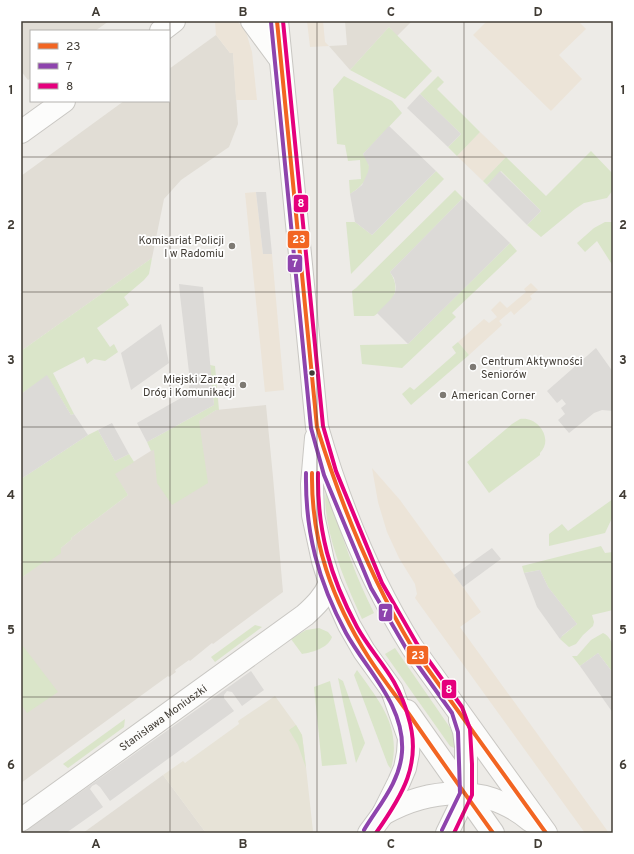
<svg xmlns="http://www.w3.org/2000/svg" width="634" height="854" font-family="Overpass,sans-serif">
<rect width="100%" height="100%" fill="#edebe7"/>
<g fill="#e1ddd5">
<polygon points="21,21 109,21 95,31 31,31 31,78 28,80 21,71"/>
<polygon points="345,21 412,21 397,36 389,27 350,70 329,46 347,45"/>
<polygon points="216,35 230,53 233,53 238,124 229,147 181,180 164,199 152,258 21,351 21,176 124,101 169,101 169,69"/>
<polygon points="266,405 273,477 283,592 213,644 212,643 190,661 189,660 175,670 176,672 169,677 168,676 21,783 21,578 45,560 47,563 61,548 72,539 71,538 128,495 114,474 216,410"/>
<polygon points="163,775 206,833 83,833"/>
</g>
<g fill="#ece4d8">
<polygon points="215,21 236,21 241,25 246,32 252,52 257,100 236,100 233,53 230,53 216,35"/>
<polygon points="307,21 323,21 325,42 329,46 310,47"/>
<polygon points="487,21 578,21 586,29 559,55 582,79 551,111 473,35"/>
<polygon points="480,132 506,157 483,181 457,156"/>
<polygon points="256,192 263,254 272,254 284,390 265,392 245,193"/>
<polygon points="531,283 538,290 530,296 532,299 514,315 511,311 499,321 502,325 469,355 458,342 484,319 489,323 497,317 491,310 500,301 507,308 526,292 524,289"/>
<polygon points="372,468 400,500 481,612 460,627 609,833 585,833 415,598 417,594 415,584 399,558 387,532 378,502"/>
</g>
<polygon fill="#e7e3d7" points="275,696 296,725 302,735 304,749 313,831 310,833 206,833 163,775 183,761 185,763 239,724 238,721"/>
<g fill="#dae5c9">
<polygon points="389,27 432,71 405,99 350,70"/>
<path d="M344,76l48,25 10,12 -39,41c2,3 5,7 6,12 1,12 -10,23 -19,28l-1,-14 12,-1 -1,-19 -12,1 -3,-16 -8,-1 -4,-55z"/>
<polygon points="438,76 444,82 437,89 480,132 457,156 448,147 461,134 420,94"/>
<polygon points="591,151 613,174 613,190 607,198 584,203 575,209 541,237 527,225 541,211 501,171 487,185 483,181 506,157 546,196"/>
<polygon points="436,171 444,179 351,274 346,222 355,222 372,235"/>
<path d="M455,190l8,8 -73,74c13,20 1,32 -16,44h-20l-2,-25 4,-3z"/>
<polygon points="605,222 613,222 613,266 597,241 585,252 577,243 594,228"/>
<polygon points="510,243 517,251 452,313 456,317 402,368 362,364 360,345 408,344"/>
<polygon points="152,258 149,274 144,280 124,297 129,305 97,328 110,347 114,344 118,352 105,361 94,359 87,364 84,357 53,373 74,414 71,415 47,376 21,394 21,351"/>
<polygon points="458,342 469,355 411,405 402,394 410,387 414,390 456,353 452,347"/>
<polygon points="210,365 215,366 219,410 216,410 199,421 208,483 172,505 157,483 154,450 151,451 147,442 214,405"/>
<path d="M520,419c18,-3 34,20 20,34v2l-51,38 -22,-31 45,-38z"/>
<polygon points="98,430 115,461 129,454 134,462 115,474 128,495 71,538 72,539 61,548 61,553 47,563 45,561 21,578 21,479 88,435"/>
<path d="M328,490c12,42 26,83 46,123l-12,6c-15,-33 -29,-65 -35,-100 -1,-9 -3,-19 -1,-28z"/>
<polygon points="613,499 613,516 605,533 549,546 549,534 562,524 568,531"/>
<polygon points="601,546 605,553 613,552 613,610 592,615 594,622 593,626 583,635 576,644 569,647 560,639 561,637 577,624 548,587 540,570 524,573 522,566"/>
<polygon points="255,625 262,627 215,662 211,657"/>
<path d="M319,628l9,4 4,5c-4,11 -19,15 -30,17l-11,-15 15,-9z"/>
<path d="M603,633c14,6 10,28 10,40l-15,-20 -18,13 -8,-10h5l14,-16z"/>
<polygon points="23,646 58,692 27,713 21,704 21,648"/>
<path d="M395,648l56,81c3,6 6,12 3,19l-4,-2 -65,-92z"/>
<path d="M357,670c23,32 45,57 34,99l-3,-4 -34,-90z"/>
<polygon points="338,678 343,681 365,743 356,763"/>
<polygon points="330,681 347,764 322,766 314,687"/>
<polygon points="125,719 124,727 68,768 63,764"/>
<polygon points="296,725 302,735 306,768 298,745 289,730"/>
</g>
<g fill="#dcdad7">
<polygon points="420,94 461,134 448,147 407,108"/>
<polygon points="389,126 436,171 372,235 355,222 350,194 356,190 362,185 368,172 369,166 363,154"/>
<polygon points="500,171 541,211 527,225 487,185"/>
<polygon points="256,192 266,192 272,254 263,254"/>
<polygon points="463,198 510,243 408,344 377,313 391,299 395,293 396,287 394,278 390,272"/>
<polygon points="179,284 203,287 214,405 147,442 137,423 188,394 190,381 180,295"/>
<polygon points="161,324 169,363 131,390 121,353"/>
<polygon points="596,348 613,372 613,411 602,410 594,413 569,433 558,420 565,414 561,408 566,404 562,399 557,403 547,391"/>
<polygon points="47,375 71,415 74,414 88,435 21,479 21,394"/>
<polygon points="112,423 129,454 115,461 98,430"/>
<polygon points="492,548 501,559 463,587 454,575"/>
<polygon points="540,570 548,587 577,624 563,635 560,639 537,607 524,573"/>
<polygon points="598,653 613,673 613,713 580,666"/>
<polygon points="251,671 264,690 242,706 232,692 227,691 224,695 224,698 234,711 110,801 100,787 96,784 92,786 90,789 103,807 66,833 23,833"/>
</g>
<g fill="none" stroke-linecap="round" stroke-linejoin="round">
<g stroke="#c9c7c3" stroke-width="24">
<g id="minor">
<polyline points="252,21 280,59"/>
<path d="M277,21l40,406c22,77 52,151 95,220l134,186"/>
<polyline points="161,31 174,21"/>
<polyline points="21,132 64,101"/>
<polyline points="316,438 312,484 313,515 323,561 330,583 349,625 364,651 392,690 409,738 408,753 405,768 399,782 383,814 369,833"/>
<polyline points="407,711 493,833"/>
<path d="M383,814c48,-27 104,-30 148,7"/>
<path id="s1" d="M21,820l284,-205c11,-10 19,-18 25,-32"/>
<polyline points="447,833 466,794 466,746 464,731 460,720"/>
</g>
</g>
<use href="#minor" stroke="#fcfcfb" stroke-width="22"/>
<g stroke="#fff" stroke-width="7">
<g id="bus-1">
<path d="M277,21l40,406c24,78 53,150 95,220l134,186"/>
<path d="M312,473c-1,69 20,127 57,185 13,20 28,39 42,59 27,39 54,77 82,116"/>
</g>
</g>
<g stroke="#fff" stroke-width="7">
<g id="bus-2">
<polyline points="271,22 311,428 324,475 371,588 407,650 452,713 458,732 460,793 442,830"/>
<path d="M306,473c-1,59 12,108 40,160 21,38 59,72 56,119 -2,30 -23,53 -38,78"/>
</g>
</g>
<g stroke="#fff" stroke-width="7">
<g id="bus-3">
<polyline points="283,21 323,426 336,471 382,583 417,644 462,707 470,729 472,764 472,795 454,833"/>
<path d="M318,473c-1,57 12,104 39,154 11,20 26,36 37,55 6,11 11,22 14,34 15,47 -6,80 -32,117"/>
</g>
</g>
<use href="#bus-1" stroke="#f26522" stroke-width="4"/>
<use href="#bus-2" stroke="#8e44ad" stroke-width="4"/>
<use href="#bus-3" stroke="#e5007d" stroke-width="4"/>
</g>
<path fill="none" stroke="#413c35" stroke-width="1" stroke-opacity="0.55" d="M170,21v812M317,21v812M464,21v812M21,157h592M21,292h592M21,427h592M21,562h592M21,697h592"/>
<g fill="#7d7973" stroke="#fff" stroke-width="1.5">
<circle cx="232" cy="246" r="4"/>
<circle cx="473" cy="367" r="4"/>
<circle cx="243" cy="385" r="4"/>
<circle cx="443" cy="395" r="4"/>
</g>
<circle fill="#413c35" stroke="#fff" stroke-width="1.5" cx="312" cy="373" r="3.5"/>
<g text-anchor="middle" stroke-width="3.5" stroke-linejoin="round" paint-order="stroke">
<g font-size="11" fill="#413c35" stroke="#fff" text-anchor="end">
<text x="224" y="244">Komisariat Policji<tspan x="224" dy="13">I w Radomiu</tspan></text>
<text x="481" y="365" text-anchor="start">Centrum Aktywności<tspan x="481" dy="13">Seniorów</tspan></text>
<text x="235" y="383">Miejski Zarząd<tspan x="235" dy="13">Dróg i Komunikacji</tspan></text>
<text x="451" y="399" text-anchor="start">American Corner</text>
</g>
<g font-size="11" fill="#413c35" stroke="#fff">
<text dy="4" stroke="none"><textPath href="#s1" startOffset="175">Stanisława Moniuszki</textPath></text>
</g>
</g>
<g stroke="#fff" stroke-width="1.5">
<rect x="293" y="194" width="16" height="19" rx="4" fill="#e5007d"/>
<rect x="287" y="230" width="23" height="19" rx="4" fill="#f26522"/>
<rect x="287" y="254" width="16" height="19" rx="4" fill="#8e44ad"/>
<rect x="378" y="603" width="15" height="19" rx="4" fill="#8e44ad"/>
<rect x="406" y="645" width="23" height="20" rx="4" fill="#f26522"/>
<rect x="441" y="679" width="16" height="20" rx="4" fill="#e5007d"/>
</g>
<g font-size="11" text-anchor="middle" font-weight="bold" fill="#fff">
<text x="301" y="207">8</text>
<text x="299" y="243">23</text>
<text x="295" y="267">7</text>
<text x="385" y="617">7</text>
<text x="418" y="659">23</text>
<text x="449" y="693">8</text>
</g>
<rect width="634" height="854" fill="none" stroke="#ffffff" stroke-width="44"/>
<rect x="30" y="30" width="140" height="72" fill="#ffffff" stroke="#b3b1ae"/>
<rect x="38" y="43" width="20" height="6" fill="#f26522" stroke="#b3b1ae"/>
<text x="66" y="50" font-size="12" fill="#413c35">23</text>
<rect x="38" y="63" width="20" height="6" fill="#8e44ad" stroke="#b3b1ae"/>
<text x="66" y="70" font-size="12" fill="#413c35">7</text>
<rect x="38" y="83" width="20" height="6" fill="#e5007d" stroke="#b3b1ae"/>
<text x="66" y="90" font-size="12" fill="#413c35">8</text>
<rect x="22" y="22" width="590" height="810" fill="none" stroke="#413c35" stroke-width="1.5"/>
<g font-size="13" text-anchor="middle" font-weight="bold" fill="#413c35">
<text x="96" y="16">A</text>
<text x="243" y="16">B</text>
<text x="391" y="16">C</text>
<text x="538" y="16">D</text>
<text x="11" y="94">1</text>
<text x="623" y="94">1</text>
<text x="11" y="229">2</text>
<text x="623" y="229">2</text>
<text x="11" y="364">3</text>
<text x="623" y="364">3</text>
<text x="11" y="499">4</text>
<text x="623" y="499">4</text>
<text x="11" y="634">5</text>
<text x="623" y="634">5</text>
<text x="11" y="769">6</text>
<text x="623" y="769">6</text>
<text x="96" y="848">A</text>
<text x="243" y="848">B</text>
<text x="391" y="848">C</text>
<text x="538" y="848">D</text>
</g>
</svg>
